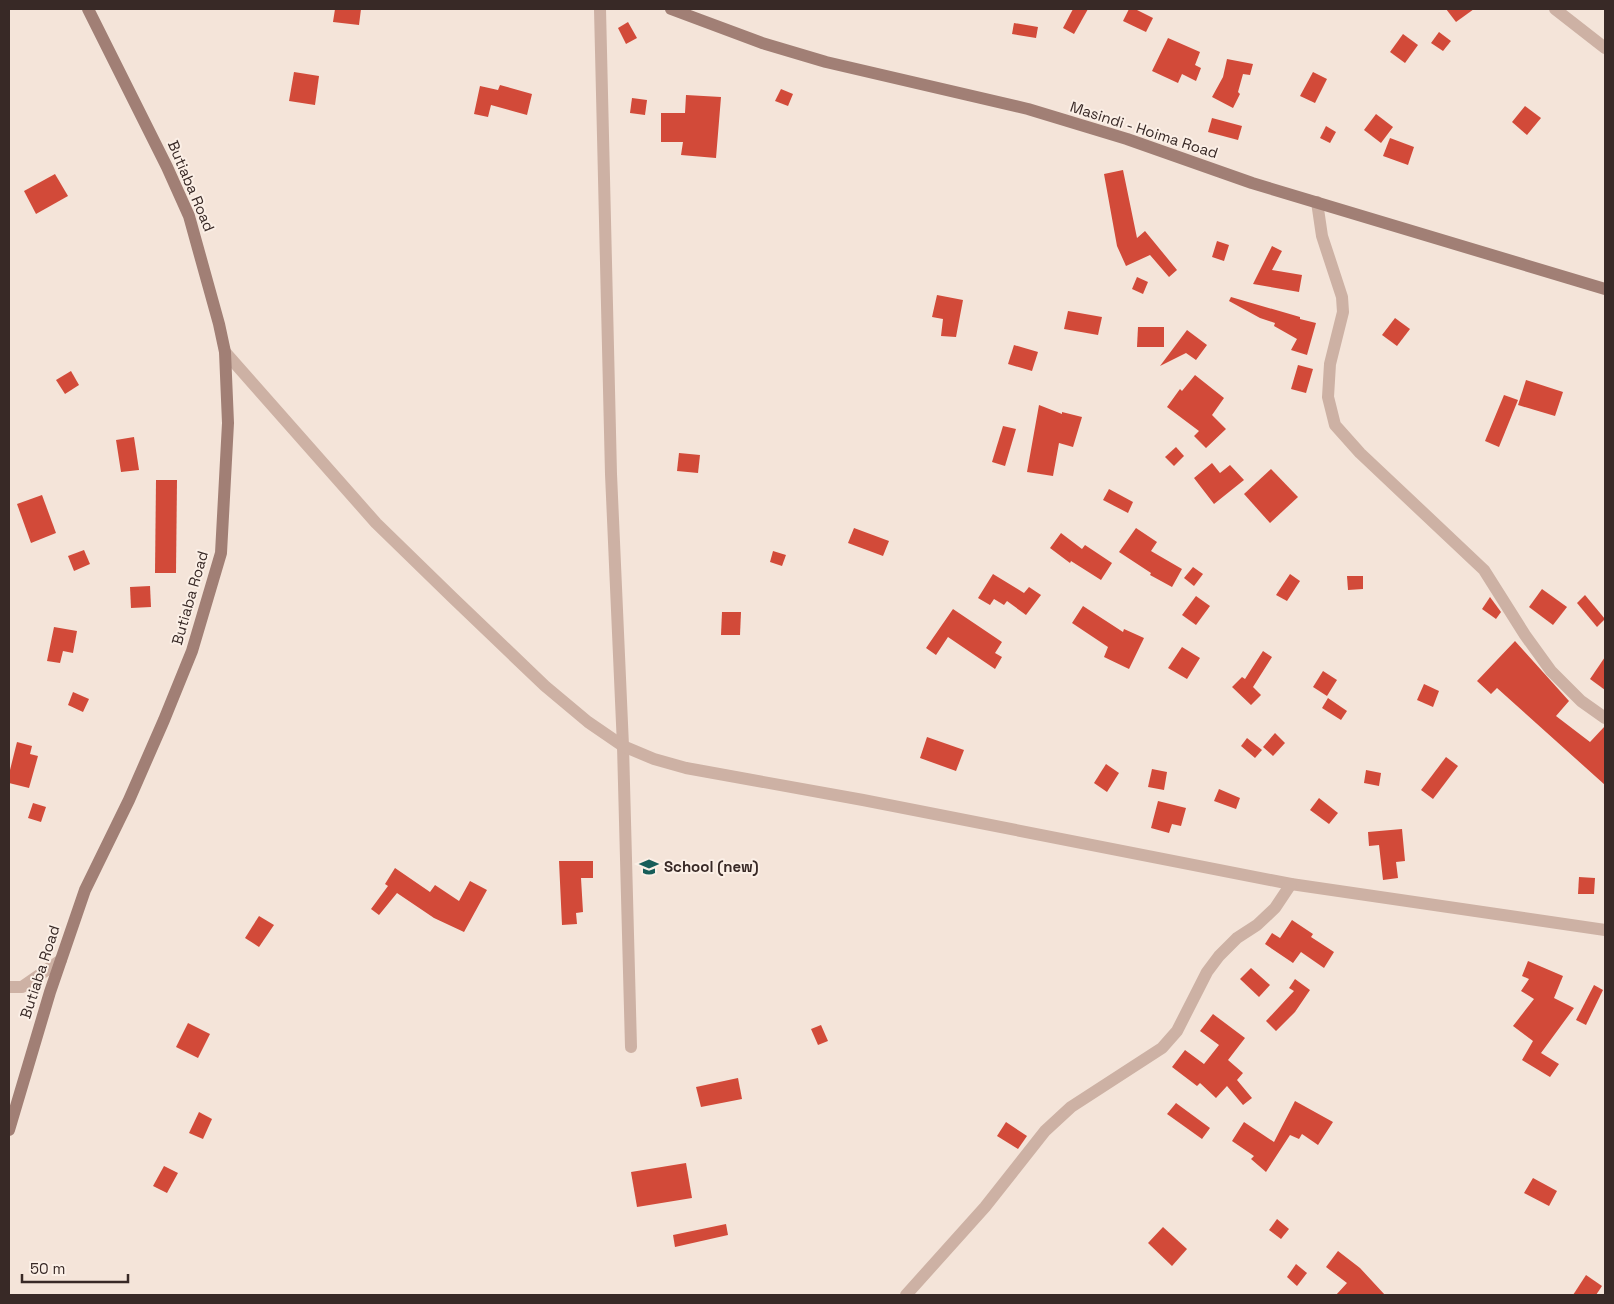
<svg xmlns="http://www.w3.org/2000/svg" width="1614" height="1304" font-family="'Space Grotesk',sans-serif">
<rect width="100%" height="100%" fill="#f4e4d9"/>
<g fill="#d24a39">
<polygon points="335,9 361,9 359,25 333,22"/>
<polygon points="1073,9 1088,9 1074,34 1063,28"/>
<polygon points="1129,9 1135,9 1153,18 1146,32 1123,21"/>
<polygon points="1446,9 1474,9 1456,22"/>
<polygon points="628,22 637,38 626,44 618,28"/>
<polygon points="1014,23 1038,27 1036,38 1012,34"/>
<polygon points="1439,32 1451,41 1443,51 1431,43"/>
<polygon points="1403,34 1418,45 1405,63 1390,52"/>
<polygon points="1168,38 1200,52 1195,65 1201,68 1196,81 1182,74 1178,83 1152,71"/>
<polygon points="1227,59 1253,64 1250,75 1243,74 1238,92 1240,94 1233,108 1212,97 1223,77"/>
<polygon points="294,72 319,76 315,105 289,101"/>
<polygon points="1313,72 1327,79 1315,103 1300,96"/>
<polygon points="500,85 532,94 527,115 491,105 488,117 474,114 480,86 498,90"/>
<polygon points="781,89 793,94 788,106 775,101"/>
<polygon points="686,95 721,97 716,158 681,155 683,142 661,142 661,113 685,113"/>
<polygon points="632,98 647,100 645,115 630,113"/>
<polygon points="1525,106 1541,118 1527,135 1512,122"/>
<polygon points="1376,114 1393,127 1381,143 1364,130"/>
<polygon points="1212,118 1242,126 1238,140 1208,132"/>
<polygon points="1326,126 1336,132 1330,143 1320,138"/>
<polygon points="1390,138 1414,147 1408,165 1383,156"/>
<polygon points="1123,170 1137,238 1145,231 1177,270 1169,277 1150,255 1126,266 1117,246 1104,174"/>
<polygon points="55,174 68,196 36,214 24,191"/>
<polygon points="1217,241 1229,245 1224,261 1212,257"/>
<polygon points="1272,246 1282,251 1272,270 1302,275 1299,292 1253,284"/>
<polygon points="1137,277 1148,282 1143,294 1132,289"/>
<polygon points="937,295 963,300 956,337 941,336 943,319 932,317"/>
<polygon points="1231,297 1300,317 1300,319 1316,323 1307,355 1291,350 1297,339 1274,326 1275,323 1260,318 1229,301"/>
<polygon points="1068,311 1102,317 1098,335 1064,329"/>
<polygon points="1395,318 1410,329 1397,346 1382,335"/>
<polygon points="1138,327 1164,327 1164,347 1137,347"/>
<polygon points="1187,330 1207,345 1196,360 1186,353 1160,366"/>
<polygon points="1014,345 1038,352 1032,371 1008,364"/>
<polygon points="1298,365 1313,369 1306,393 1291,389"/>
<polygon points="71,371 79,385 65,394 56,380"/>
<polygon points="1195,375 1224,398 1212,415 1226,429 1206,448 1194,436 1199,431 1167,407 1180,389 1182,391"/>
<polygon points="1526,380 1563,392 1555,416 1518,405"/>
<polygon points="1504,395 1518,400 1499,447 1485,441"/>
<polygon points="1039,405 1062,414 1062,412 1082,417 1073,447 1059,443 1053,476 1027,472"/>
<polygon points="1003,426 1016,429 1005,466 992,462"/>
<polygon points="134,437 139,470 121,472 116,440"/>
<polygon points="1176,447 1184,456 1174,466 1165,457"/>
<polygon points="679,453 700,455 698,473 677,471"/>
<polygon points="1212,463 1220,473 1230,465 1244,480 1214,504 1194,478"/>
<polygon points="1271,469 1298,497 1270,523 1244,494"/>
<polygon points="156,480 177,480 176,573 155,573"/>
<polygon points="1109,489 1133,502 1128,513 1103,500"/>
<polygon points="42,495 56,533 31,543 17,504"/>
<polygon points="854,528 889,541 883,556 848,543"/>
<polygon points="1136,528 1157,542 1151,551 1182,569 1172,587 1150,575 1151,573 1119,552"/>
<polygon points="1061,533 1082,549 1085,545 1112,563 1101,580 1071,561 1070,563 1050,548"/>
<polygon points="84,550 90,564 74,571 68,556"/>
<polygon points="773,551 786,555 782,566 770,562"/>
<polygon points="1193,567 1203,574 1194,586 1184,578"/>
<polygon points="993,574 1024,593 1029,587 1041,595 1026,615 1007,601 1004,605 994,599 990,605 978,598"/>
<polygon points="1290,574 1300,581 1287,601 1276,595"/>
<polygon points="1347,576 1363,576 1363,589 1348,590"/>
<polygon points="150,586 151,607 131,608 130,587"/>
<polygon points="1542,589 1567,607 1553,625 1529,607"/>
<polygon points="1585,595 1605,619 1597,627 1577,603"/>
<polygon points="1196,596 1210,606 1196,625 1182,615"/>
<polygon points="1490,597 1501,612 1496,619 1482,609"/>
<polygon points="1083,606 1123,632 1124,629 1144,638 1129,669 1104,657 1108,647 1072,623"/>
<polygon points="953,609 1002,642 995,653 1002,657 995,669 948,637 936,655 926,648"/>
<polygon points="722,612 741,612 740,635 721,635"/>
<polygon points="54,627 77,631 73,653 63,651 60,663 47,661"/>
<polygon points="1515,641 1569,701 1556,716 1590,742 1605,726 1605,785 1497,688 1491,694 1477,681"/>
<polygon points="1182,647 1200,658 1187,679 1168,668"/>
<polygon points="1263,651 1272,657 1253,687 1261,695 1251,705 1232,687 1242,677 1245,679"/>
<polygon points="1605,657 1605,690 1590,679"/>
<polygon points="1323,671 1337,680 1327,696 1313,687"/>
<polygon points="1424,684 1439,691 1433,707 1417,700"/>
<polygon points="73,692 89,699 83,712 68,705"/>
<polygon points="1328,698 1347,711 1341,720 1322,708"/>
<polygon points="1275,733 1285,743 1273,756 1263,747"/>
<polygon points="927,737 964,750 956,771 920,758"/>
<polygon points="1247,738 1262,750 1255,758 1241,746"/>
<polygon points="17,742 32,746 30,754 38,756 29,788 9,783 9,774"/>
<polygon points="1446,757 1458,766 1433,799 1421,790"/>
<polygon points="1106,764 1119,773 1107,792 1094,783"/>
<polygon points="1152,769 1167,772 1164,790 1148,787"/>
<polygon points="1366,770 1381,773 1379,786 1364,783"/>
<polygon points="1219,789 1240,798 1236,809 1214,801"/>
<polygon points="1319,798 1338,813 1329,824 1310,810"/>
<polygon points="1158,801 1186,808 1181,826 1172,824 1169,833 1151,828"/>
<polygon points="33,803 46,807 41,822 28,818"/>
<polygon points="1402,829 1405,861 1396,862 1398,878 1383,880 1379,845 1369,846 1368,832"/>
<polygon points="559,861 593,861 593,878 581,878 583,912 576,913 577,924 562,925"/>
<polygon points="395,868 430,892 435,885 459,901 470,881 487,890 464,932 434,918 397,893 379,915 371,909 388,886 385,884"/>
<polygon points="1579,877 1595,878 1594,894 1578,894"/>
<polygon points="259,916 274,925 259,947 245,938"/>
<polygon points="1292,920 1313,934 1311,937 1334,952 1324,968 1301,952 1293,963 1265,944 1272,933 1280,938"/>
<polygon points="1528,961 1563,976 1554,998 1574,1008 1541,1053 1559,1064 1550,1077 1522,1060 1533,1041 1513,1026 1534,999 1521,991 1529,979 1522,976"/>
<polygon points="1251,968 1270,985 1259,997 1240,979"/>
<polygon points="1295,979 1310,990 1295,1012 1276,1031 1266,1021 1294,991 1289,988"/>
<polygon points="1594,985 1603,990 1586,1025 1576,1020"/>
<polygon points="1213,1014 1245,1038 1228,1060 1243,1073 1237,1080 1252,1098 1243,1105 1227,1086 1216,1098 1200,1083 1197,1086 1172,1067 1185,1050 1204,1064 1219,1045 1200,1031"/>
<polygon points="188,1023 210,1034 198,1058 176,1047"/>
<polygon points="821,1025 828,1041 818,1045 811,1029"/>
<polygon points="738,1078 742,1099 701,1107 696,1087"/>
<polygon points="1295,1101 1333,1122 1318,1145 1302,1134 1299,1139 1290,1135 1266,1172 1251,1159 1254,1156 1232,1141 1244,1122 1274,1142"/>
<polygon points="1176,1103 1210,1128 1202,1139 1167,1114"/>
<polygon points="199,1112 212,1119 203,1139 189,1133"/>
<polygon points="1006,1122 1027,1136 1018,1149 997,1136"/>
<polygon points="686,1163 692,1198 637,1207 631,1172"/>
<polygon points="164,1166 178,1173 167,1193 153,1186"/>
<polygon points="1533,1178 1557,1191 1549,1206 1524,1193"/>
<polygon points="1277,1219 1289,1229 1281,1239 1269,1230"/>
<polygon points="726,1224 728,1235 675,1247 673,1235"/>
<polygon points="1163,1227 1187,1249 1172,1266 1148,1243"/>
<polygon points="1338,1251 1360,1268 1385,1295 1336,1295 1347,1283 1326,1267"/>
<polygon points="1296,1264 1307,1273 1297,1286 1287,1277"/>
<polygon points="1586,1275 1602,1286 1596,1295 1573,1295"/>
</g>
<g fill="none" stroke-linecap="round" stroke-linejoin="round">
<g stroke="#cdb1a4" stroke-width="12">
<polyline points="600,9 611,474 623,746 631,1047"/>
<polyline points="1555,9 1605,48"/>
<polyline points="1317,202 1322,236 1342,297 1343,312 1330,364 1328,397 1335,425 1360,453 1484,570 1525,635 1551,671 1581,701 1605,718"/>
<polyline points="225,352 376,523 452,597 545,686 588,722 623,746 654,759 686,768 863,800 1291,884 1605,930"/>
<polyline points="9,987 22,987 61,960"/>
<polyline points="906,1295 985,1207 1045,1131 1071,1107 1162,1048 1177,1031 1207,972 1219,956 1237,938 1257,925 1275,908 1291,884"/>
</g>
<g stroke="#a17f75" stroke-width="12">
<polyline points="671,9 762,43 826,62 1028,109 1127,139 1252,183 1605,289"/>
<polyline points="9,1130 50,992 85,890 129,800 164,720 192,651 221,553 228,423 225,352 219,324 189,216 167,167 88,9"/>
</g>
</g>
<defs>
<g id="school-bare" transform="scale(1.5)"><path d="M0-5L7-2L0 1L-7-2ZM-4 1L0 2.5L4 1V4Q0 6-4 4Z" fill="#175d59" stroke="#fbefe6" stroke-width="2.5" paint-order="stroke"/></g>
</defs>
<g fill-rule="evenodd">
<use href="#school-bare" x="649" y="867"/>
</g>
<g text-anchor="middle" stroke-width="4" stroke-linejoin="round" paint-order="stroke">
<g font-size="15" fill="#382926" stroke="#fbefe6">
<text transform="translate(1144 130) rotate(18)" y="5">Masindi - Hoima Road</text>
<text transform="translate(191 186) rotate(67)" y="5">Butiaba Road</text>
<text transform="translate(190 598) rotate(-74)" y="5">Butiaba Road</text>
<text transform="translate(40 972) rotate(-72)" y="5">Butiaba Road</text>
</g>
<g font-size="15" font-weight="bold" fill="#382926" stroke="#fbefe6" text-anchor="start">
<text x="664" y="872">School (new)</text>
</g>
</g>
<rect width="1614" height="1304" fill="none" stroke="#382926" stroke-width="20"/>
<path d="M22 1274v8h106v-8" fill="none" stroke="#382926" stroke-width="2.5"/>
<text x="30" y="1274" font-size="15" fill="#382926" stroke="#fbefe6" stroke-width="4" paint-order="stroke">50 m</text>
</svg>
